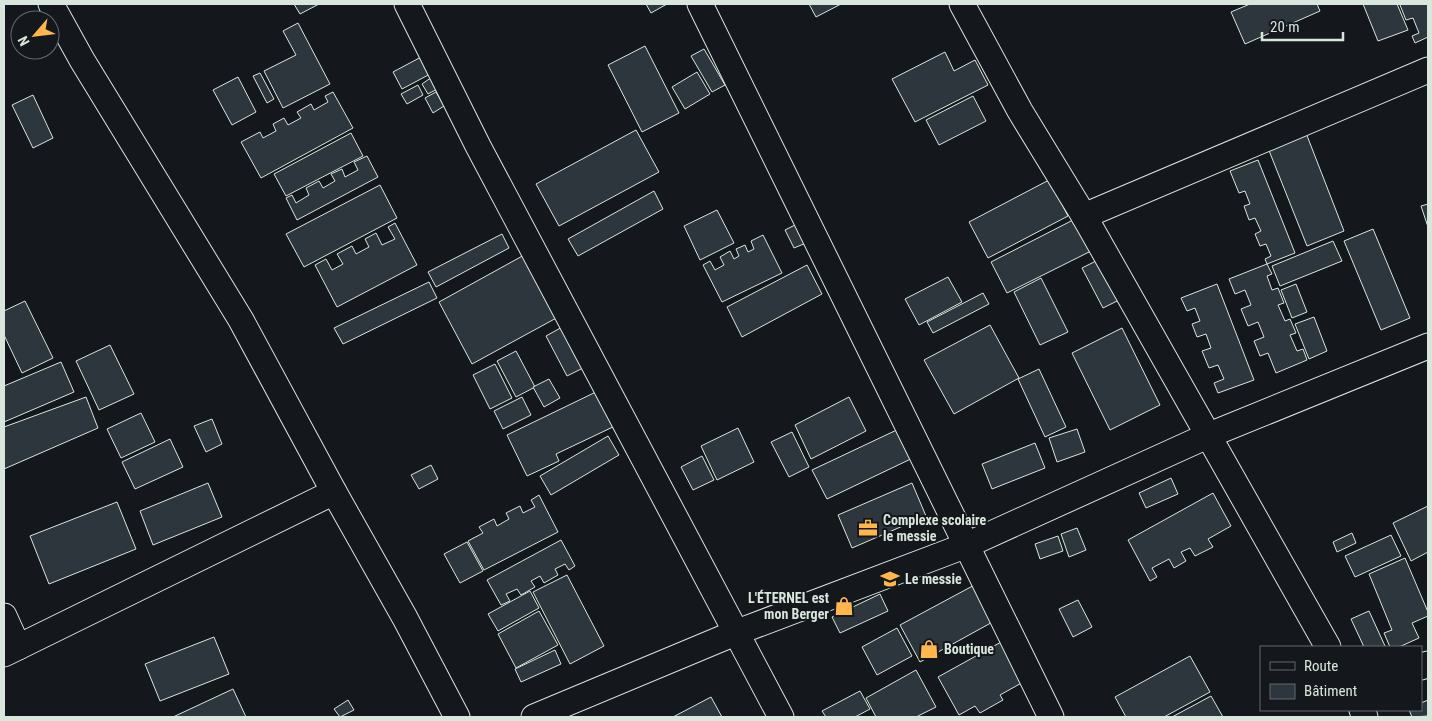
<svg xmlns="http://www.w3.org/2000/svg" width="1432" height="721" font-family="'Roboto Condensed',sans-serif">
<rect width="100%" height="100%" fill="#14181c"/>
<g fill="#2c363c" stroke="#d8e6dc">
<polygon points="294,4 319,4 300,14"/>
<polygon points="646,4 667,4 651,13"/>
<polygon points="809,4 841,4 816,17"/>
<polygon points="1250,4 1317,4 1320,11 1245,44 1231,12"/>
<polygon points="1363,4 1397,4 1408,30 1378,41"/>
<polygon points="1402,4 1428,4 1428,37 1415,43 1412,36 1419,33 1413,18 1406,20 1400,5"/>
<polygon points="298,23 330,84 283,108 264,71 296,55 283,31"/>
<polygon points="645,46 679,113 642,132 608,65"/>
<polygon points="704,49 725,85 712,92 691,56"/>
<polygon points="945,52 954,71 975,60 988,85 915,122 892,79"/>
<polygon points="423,56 432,73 402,89 393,72"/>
<polygon points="697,72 710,94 685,109 672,87"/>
<polygon points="260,73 274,99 267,103 253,76"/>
<polygon points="238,77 256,112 232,125 213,90"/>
<polygon points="432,77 439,88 428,94 422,84"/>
<polygon points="418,85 423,95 407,104 401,94"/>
<polygon points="333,92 353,128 261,178 241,142 260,132 263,138 276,131 273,124 284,118 288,125 301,118 297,112 311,104 314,110 328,102 325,96"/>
<polygon points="436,92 444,106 433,113 425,98"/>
<polygon points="33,95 53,138 33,148 12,105"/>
<polygon points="973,96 986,121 939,145 926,120"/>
<polygon points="636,130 659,172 559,226 536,184"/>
<polygon points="351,133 363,156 286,196 274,174"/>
<polygon points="1306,133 1344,231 1307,246 1268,148"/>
<polygon points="367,156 378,177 297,220 286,198 292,195 296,203 309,195 306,188 319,181 323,188 335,181 331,174 342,169 345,177 358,170 354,162"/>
<polygon points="1258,160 1295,253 1267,264 1265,259 1271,256 1266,244 1260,246 1255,234 1261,231 1255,218 1249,220 1244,206 1250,204 1245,191 1239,193 1230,171"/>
<polygon points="1049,180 1068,216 988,258 969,222"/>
<polygon points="380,185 397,218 304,267 286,234"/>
<polygon points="654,191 663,209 578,256 568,239"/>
<polygon points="1428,204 1428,227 1421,206"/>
<polygon points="717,210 734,243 700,260 684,226"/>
<polygon points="1075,219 1091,251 1007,293 991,262"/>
<polygon points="395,223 417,265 337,307 315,265 326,259 332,270 343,264 337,254 352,246 356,254 369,247 365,239 376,233 382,245 395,239 388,227"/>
<polygon points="797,224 806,243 794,248 785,230"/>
<polygon points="1373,229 1410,318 1381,330 1344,241"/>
<polygon points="502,234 509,248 436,287 428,272"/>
<polygon points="763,235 782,273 722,302 703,265 710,261 715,270 724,265 720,257 730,251 734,259 739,256 736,249 745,245 748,252 754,249 751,241"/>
<polygon points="1333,241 1342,261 1280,286 1272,266"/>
<polygon points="526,254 560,316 472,364 439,302"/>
<polygon points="1102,258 1123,298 1103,308 1082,268"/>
<polygon points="1267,264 1272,274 1267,276 1272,290 1278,288 1284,303 1278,305 1285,321 1290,319 1296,333 1290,335 1297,351 1303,349 1307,360 1276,373 1268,353 1260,356 1254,341 1264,337 1258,322 1248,326 1241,309 1251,305 1245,290 1235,294 1229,279"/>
<polygon points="807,265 822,294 742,337 727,307"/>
<polygon points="948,277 962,302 919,325 905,299"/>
<polygon points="1041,278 1068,332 1040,345 1014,292"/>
<polygon points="429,282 437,298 343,344 334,328"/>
<polygon points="1217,284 1254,380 1218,393 1214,383 1224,379 1218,365 1209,368 1202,351 1211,348 1206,334 1197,337 1192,324 1200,321 1195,308 1187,311 1181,298"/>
<polygon points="1296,284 1307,312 1292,318 1281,290"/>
<polygon points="983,293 989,304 933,333 927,322"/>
<polygon points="25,301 53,358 22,373 4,335 4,311"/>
<polygon points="1314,317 1327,351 1309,359 1295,324"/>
<polygon points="990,325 1019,378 954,414 924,360"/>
<polygon points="564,326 585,367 567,376 546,336"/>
<polygon points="1122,328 1160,405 1110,430 1072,353"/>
<polygon points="110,345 134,394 99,410 76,361"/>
<polygon points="516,351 535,387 516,397 497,361"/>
<polygon points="61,362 74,392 4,422 4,386"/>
<polygon points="495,364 512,398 490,409 473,375"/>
<polygon points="1039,369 1066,427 1045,437 1018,379"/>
<polygon points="549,379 560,398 544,407 533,387"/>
<polygon points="600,390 617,425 556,454 559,461 527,476 507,435"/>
<polygon points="86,397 98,428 4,469 4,427"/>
<polygon points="522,397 531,415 503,429 494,411"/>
<polygon points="849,397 866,431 811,459 795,425"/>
<polygon points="141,413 155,442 121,458 107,429"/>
<polygon points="212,419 222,444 206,452 194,426"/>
<polygon points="903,427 917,456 827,499 812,470"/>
<polygon points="738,428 754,462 717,480 701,446"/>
<polygon points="1077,429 1085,452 1057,462 1049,438"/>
<polygon points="792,432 809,467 789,477 771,442"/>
<polygon points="608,436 619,455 551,495 540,476"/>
<polygon points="170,439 183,467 135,489 122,462"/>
<polygon points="1035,443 1045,468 992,489 982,464"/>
<polygon points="702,456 714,480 693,490 681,467"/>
<polygon points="431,465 438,479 419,489 411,475"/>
<polygon points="1171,478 1178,494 1146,508 1139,493"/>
<polygon points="208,483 222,517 153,545 140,511"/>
<polygon points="912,483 926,516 852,548 838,515"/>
<polygon points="1213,493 1231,526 1208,539 1213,547 1195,556 1190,548 1181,552 1186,561 1174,568 1169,559 1152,568 1157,577 1150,581 1128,540"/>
<polygon points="539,495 558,532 484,570 468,541 483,533 479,527 494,519 497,526 509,519 506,513 520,506 523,513 535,507 531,500"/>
<polygon points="117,502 136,549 49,584 30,536"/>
<polygon points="1428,506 1428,552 1411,561 1393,523"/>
<polygon points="1077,528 1086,550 1069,557 1061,534"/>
<polygon points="1352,533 1356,543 1337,552 1333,542"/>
<polygon points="1391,535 1401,556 1355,577 1345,556"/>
<polygon points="1058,536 1063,551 1040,559 1035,544"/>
<polygon points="561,540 575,566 569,570 565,564 555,569 558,575 544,583 540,576 531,581 535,587 521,595 517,589 506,594 510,601 501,605 487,580"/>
<polygon points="467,542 483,571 460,583 444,554"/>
<polygon points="1405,558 1428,612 1428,616 1412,623 1419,638 1399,647 1390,647 1384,633 1392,630 1369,574"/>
<polygon points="567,575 604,646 570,664 533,592"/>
<polygon points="980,582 998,619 920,662 900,625"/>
<polygon points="530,591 539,608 498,631 488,614"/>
<polygon points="880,594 888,611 840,633 832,617"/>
<polygon points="1078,600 1092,627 1073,637 1059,609"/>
<polygon points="539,611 558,645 516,668 498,634"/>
<polygon points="1369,611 1385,646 1383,647 1364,647 1351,619"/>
<polygon points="897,628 912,656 877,675 862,647"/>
<polygon points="214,637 229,674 160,701 145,664"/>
<polygon points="1003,641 1025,681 1000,695 1003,700 980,713 975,706 959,715 938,677"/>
<polygon points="555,650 561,664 521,682 515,669"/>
<polygon points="1190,656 1210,692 1164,717 1126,717 1115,697"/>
<polygon points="916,670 936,707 916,717 876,717 866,698"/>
<polygon points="233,689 246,717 173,717"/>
<polygon points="860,691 870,709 855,717 826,717 822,711"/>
<polygon points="1211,696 1223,717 1172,717"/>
<polygon points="711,697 722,717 673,717"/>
<polygon points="348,700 354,710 340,717 334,709"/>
<polygon points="1428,700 1428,716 1412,717 1409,710 1421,710 1421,703"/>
</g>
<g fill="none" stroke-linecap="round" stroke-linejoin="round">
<g stroke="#d8e6dc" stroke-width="27">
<g id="street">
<polyline points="51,4 82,60 241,320 334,492 405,618 457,717"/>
<polyline points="407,4 478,146 781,717"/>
<polyline points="700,4 1051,717"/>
<polyline points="962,4 1020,111 1084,216 1328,647"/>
<polyline points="1084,216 1428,70"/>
<polyline points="4,616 18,647"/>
<polyline points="4,654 334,492"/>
<polyline points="1421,667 1428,664"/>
<polyline points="1362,710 1365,717"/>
<polyline points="534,717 735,633 967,545 1207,436 1428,346"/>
</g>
</g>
<use href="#street" stroke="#14181c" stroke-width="25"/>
</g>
<defs>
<g id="office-bare" transform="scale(1.5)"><path d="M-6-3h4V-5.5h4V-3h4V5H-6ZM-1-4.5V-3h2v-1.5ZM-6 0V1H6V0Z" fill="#ffb74d" stroke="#14181c" stroke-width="2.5" paint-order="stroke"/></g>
<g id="school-bare" transform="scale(1.5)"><path d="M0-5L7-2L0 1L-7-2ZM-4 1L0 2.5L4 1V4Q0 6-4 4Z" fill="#ffb74d" stroke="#14181c" stroke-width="2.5" paint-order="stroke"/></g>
<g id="shop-bare" transform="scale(1.5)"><path d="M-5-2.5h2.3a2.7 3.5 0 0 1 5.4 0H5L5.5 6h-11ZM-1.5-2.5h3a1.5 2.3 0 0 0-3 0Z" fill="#ffb74d" stroke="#14181c" stroke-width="2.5" paint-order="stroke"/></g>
</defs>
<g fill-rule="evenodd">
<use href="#office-bare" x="868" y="528"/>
<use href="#school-bare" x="890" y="579"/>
<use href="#shop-bare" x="844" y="606"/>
<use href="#shop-bare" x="929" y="649"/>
</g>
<g text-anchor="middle" stroke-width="4" stroke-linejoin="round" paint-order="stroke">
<g font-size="14" font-weight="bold" fill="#d8e6dc" stroke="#14181c" text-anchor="start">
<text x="883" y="525">Complexe scolaire<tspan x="883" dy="16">le messie</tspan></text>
<text x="905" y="584">Le messie</text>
<text x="829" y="603" text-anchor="end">L'ÉTERNEL est<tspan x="829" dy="16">mon Berger</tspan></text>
<text x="944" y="654">Boutique</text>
</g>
</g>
<rect width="1432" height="721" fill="none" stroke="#d8e6dc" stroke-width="10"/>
<rect x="1260" y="646" width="162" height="65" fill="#14181c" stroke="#626a69"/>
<rect x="1270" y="662" width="25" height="8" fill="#14181c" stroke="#626a69"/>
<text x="1304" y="671" font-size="15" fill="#d8e6dc">Route</text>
<rect x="1270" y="684" width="25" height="15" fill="#2c363c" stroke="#626a69"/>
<text x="1304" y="696" font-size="15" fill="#d8e6dc">Bâtiment</text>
<g transform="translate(35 35) rotate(242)"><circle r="24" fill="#14181c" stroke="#626a69"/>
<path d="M0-4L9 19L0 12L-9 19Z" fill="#ffb74d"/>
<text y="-8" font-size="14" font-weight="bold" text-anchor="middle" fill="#d8e6dc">N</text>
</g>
<path d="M1262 32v8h81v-8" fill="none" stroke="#d8e6dc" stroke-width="2.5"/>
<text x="1270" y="32" font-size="15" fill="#d8e6dc" stroke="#14181c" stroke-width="4" paint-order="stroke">20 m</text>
</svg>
